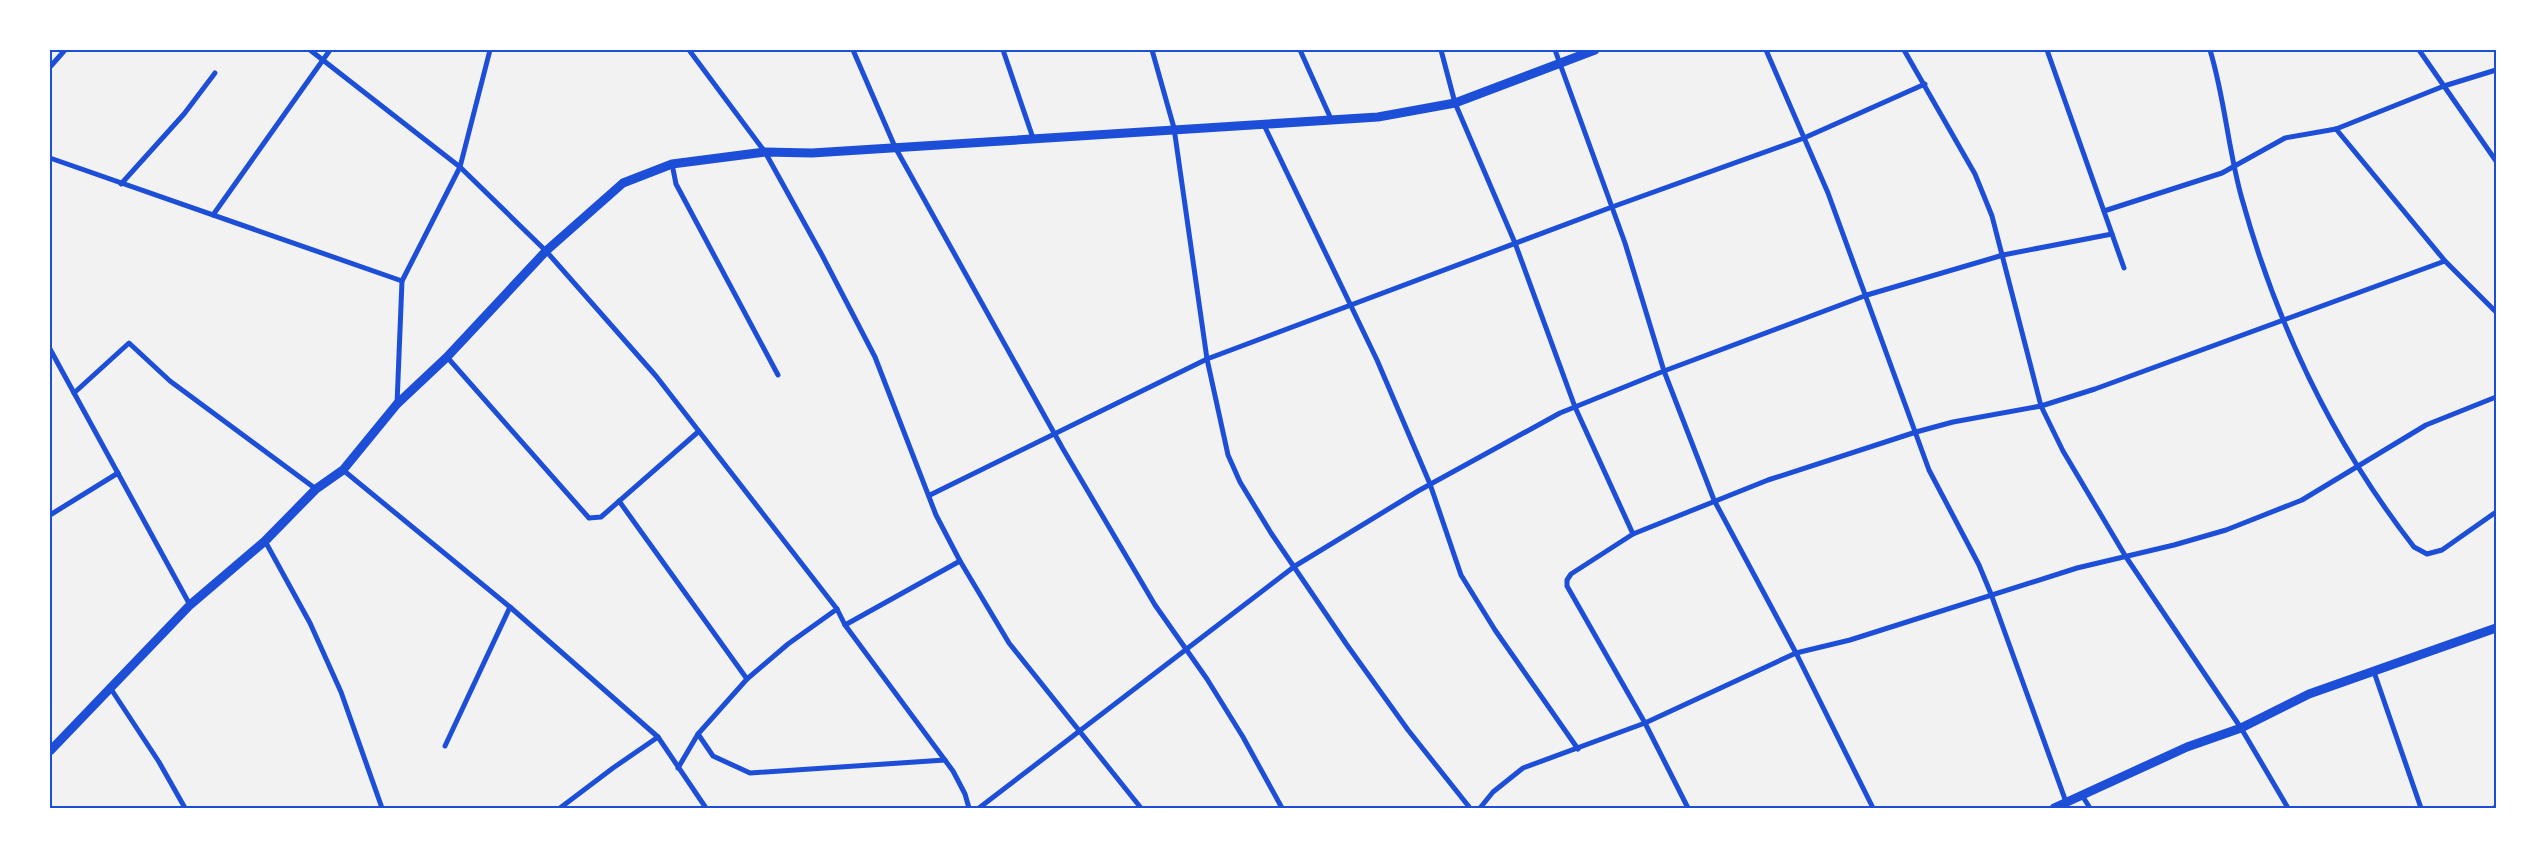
<svg xmlns="http://www.w3.org/2000/svg" width="2546" height="858" font-family="Cabin,sans-serif">
<rect width="100%" height="100%" fill="#f2f2f2"/>
<g fill="none" stroke-linecap="round" stroke-linejoin="round">
<g stroke="#1d4ed8" stroke-width="5">
<polyline points="310,50 460,167 546,251 656,376 837,609 845,625 953,771 965,794 969,808"/>
<polyline points="689,50 765,152 822,255 875,357 936,515 960,561 1009,643 1141,808"/>
<polyline points="853,50 895,147 1063,449 1155,605 1207,679 1243,737 1282,808"/>
<polyline points="1003,50 1033,138"/>
<polyline points="1152,50 1174,128 1207,359 1228,455 1240,482 1271,533 1347,645 1408,730 1470,808"/>
<polyline points="1300,50 1331,119"/>
<polyline points="1441,50 1455,103 1515,243 1575,407 1633,534"/>
<polyline points="1555,50 1625,243 1664,371 1714,500 1796,653 1873,808"/>
<polyline points="1766,50 1828,193 1929,470 1979,565 1991,594 2066,802"/>
<polyline points="1904,50 1975,174 1992,216 2041,406 2063,451 2126,557 2241,728 2288,808"/>
<polyline points="2047,50 2124,268"/>
<path d="M2210,50c15,49 18,100 32,149 35,126 91,244 172,348l13,7 15,-4 54,-38"/>
<polyline points="2419,50 2496,161"/>
<polyline points="50,67 65,50"/>
<polyline points="1263,123 1377,360 1430,484 1461,575 1495,630 1578,749"/>
<polyline points="2336,129 2445,261 2496,312"/>
<polyline points="50,158 402,281"/>
<polyline points="672,164 676,184 778,375"/>
<polyline points="121,184 184,114 215,73"/>
<polyline points="2104,211 2222,173 2285,138 2336,129 2444,86 2496,70"/>
<polyline points="213,215 330,50"/>
<polyline points="50,349 190,605"/>
<polyline points="447,357 589,518 601,517 698,432"/>
<polyline points="74,393 129,343 170,381 316,489"/>
<polyline points="397,404 402,281 460,167 490,50"/>
<polyline points="343,470 510,607 658,737 706,808"/>
<polyline points="930,495 1207,359 1612,207 1804,138 1925,84"/>
<polyline points="619,501 747,679"/>
<polyline points="50,515 118,473"/>
<polyline points="265,541 310,623 341,692 382,808"/>
<polyline points="845,625 960,561"/>
<polyline points="2374,672 2421,808"/>
<polyline points="111,689 159,762 185,808"/>
<polyline points="698,734 713,756 750,773 945,760"/>
<polyline points="445,746 510,607"/>
<polyline points="678,768 698,734 747,679 788,644 837,609"/>
<polyline points="2083,797 2090,808"/>
<polyline points="560,808 613,768 658,737"/>
<polyline points="979,808 1295,566 1418,491 1560,413 1664,371 1867,295 2003,255 2112,234"/>
<polyline points="1480,808 1493,792 1523,768 1645,723 1796,653 1850,640 2077,568 2174,545 2226,530 2302,500 2426,425 2496,397"/>
<polyline points="1688,808 1645,723 1567,586 1567,580 1571,574 1633,534 1768,480 1916,432 1953,422 2041,406 2095,389 2445,261"/>
<polyline points="2494,808 2496,807"/>
</g>
<g stroke="#1d4ed8" stroke-width="9">
<polyline points="50,751 190,605 265,541 316,489 343,470 397,404 447,357 546,251 623,183 672,164 765,152 812,153 1378,117 1455,103 1595,50"/>
<polyline points="2054,808 2187,747 2241,728 2309,694 2496,628"/>
</g>
</g>
<rect width="2546" height="858" fill="none" stroke="#ffffff" stroke-width="102"/>
<rect x="51" y="51" width="2444" height="756" fill="none" stroke="#1d4ed8" stroke-width="2"/>
</svg>
